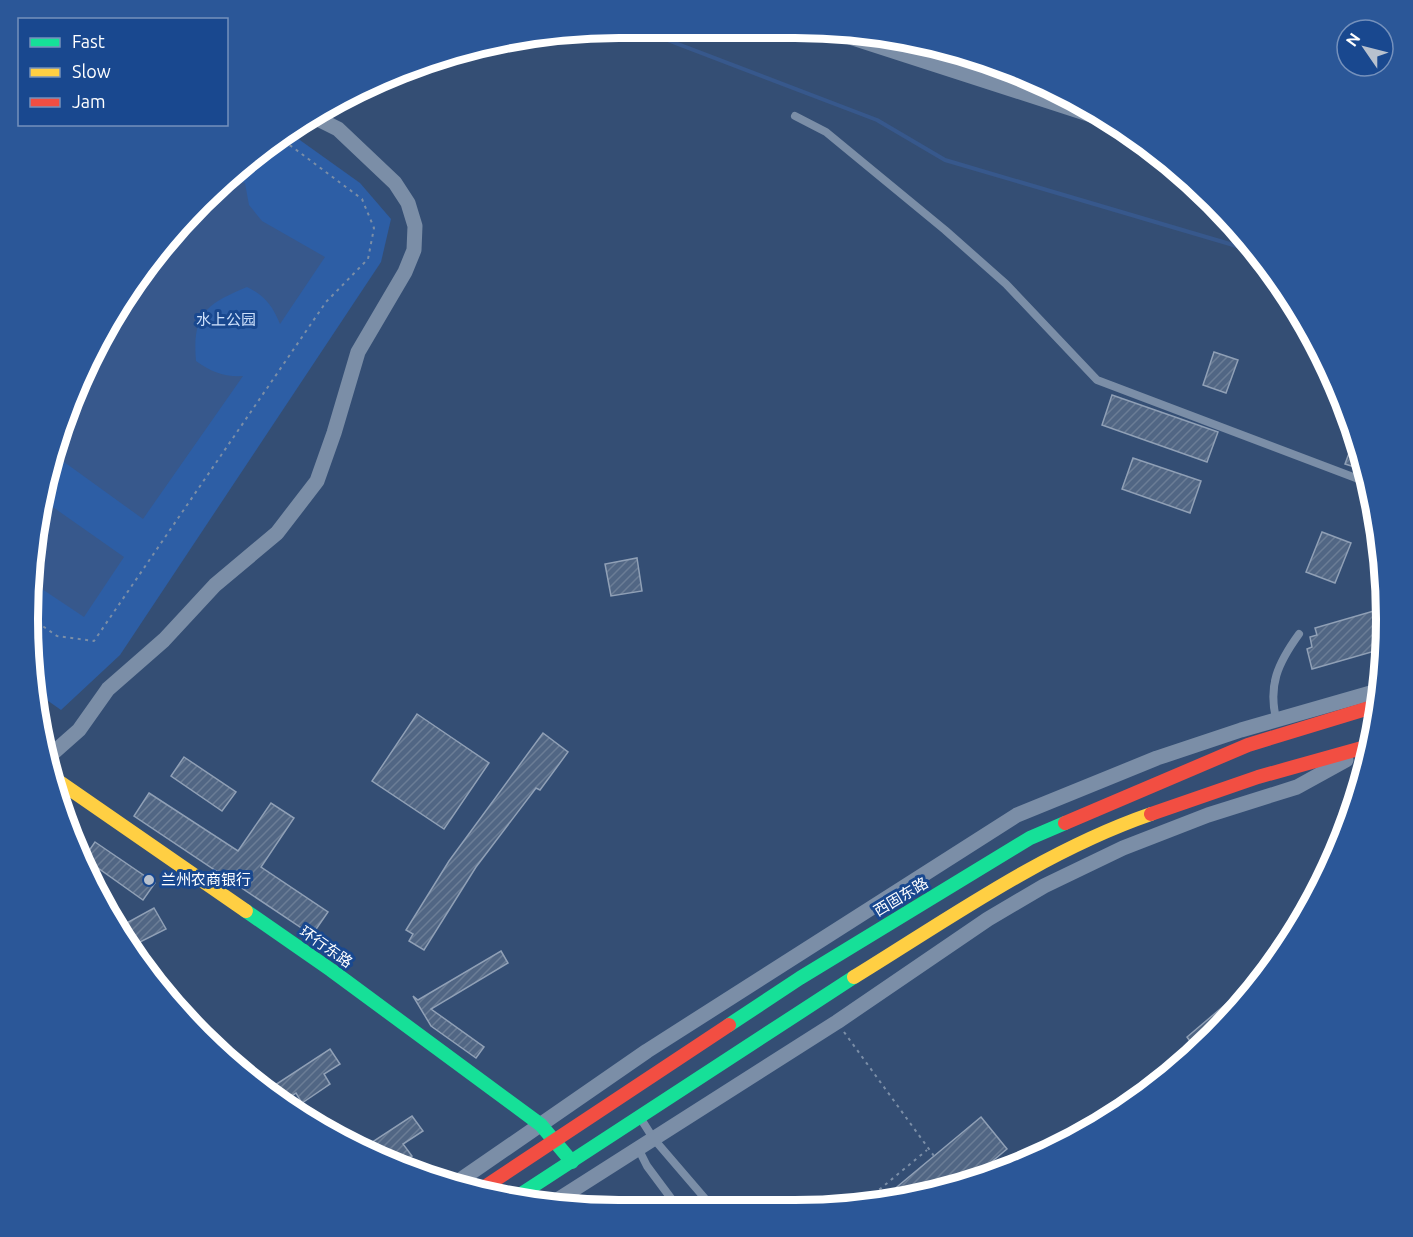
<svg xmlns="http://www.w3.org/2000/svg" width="1413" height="1237" font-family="Ubuntu,'Noto Sans SC',sans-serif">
<defs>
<pattern id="building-hatch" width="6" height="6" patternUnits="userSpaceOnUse" patternTransform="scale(1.5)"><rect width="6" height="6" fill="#516684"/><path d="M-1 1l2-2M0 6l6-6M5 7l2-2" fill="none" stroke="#6b7d96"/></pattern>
</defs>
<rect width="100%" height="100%" fill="#344e74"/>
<polygon fill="#2d5ea5" points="290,133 360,183 391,219 381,262 120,655 61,710 34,691 28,657 38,503 72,392 149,259 229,174"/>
<g fill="#37588c">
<path d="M225,178l20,5 4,22 13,16 63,36 -45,67c-8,-19 -15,-28 -33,-37 -41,17 -55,27 -51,74 15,11 28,16 47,15l-100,143 -90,-65 19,-62 77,-133z"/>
<polygon points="40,498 124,557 84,617 33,583"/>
</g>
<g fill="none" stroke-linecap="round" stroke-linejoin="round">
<polyline stroke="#37588c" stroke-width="4" points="636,28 877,120 945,160 1257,252"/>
</g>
<g fill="url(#building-hatch)" stroke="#90a0b6" stroke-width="1.5">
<polygon points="1214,352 1238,360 1226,393 1203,385"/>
<polygon points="1112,395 1218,432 1207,462 1102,425"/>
<polygon points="1355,437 1366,465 1367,471 1345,464"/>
<polygon points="1133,458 1201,481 1190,513 1122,489"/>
<polygon points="1322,532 1351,543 1335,583 1306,572"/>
<polygon points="637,558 642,591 611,596 605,564"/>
<polygon points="1384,608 1382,649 1312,669 1307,649 1312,647 1310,637 1317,635 1315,628"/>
<polygon points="417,714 489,763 444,829 372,781"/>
<polygon points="543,733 568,752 540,790 536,788 476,867 424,950 409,941 413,934 406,930 449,861"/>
<polygon points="184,757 236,792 222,811 171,776"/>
<polygon points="149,793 238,851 271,803 294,818 261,867 328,912 312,935 134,816"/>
<polygon points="95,842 155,883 143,900 84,858"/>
<polygon points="154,908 166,929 130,947 120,933 126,930 123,925"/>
<polygon points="501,951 508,963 431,1009 484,1047 476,1058 431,1026 413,996 418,1000"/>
<polygon points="1257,978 1259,980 1239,1008 1196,1049 1187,1037"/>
<polygon points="330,1049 340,1064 324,1074 330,1084 302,1103 296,1093 282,1102 275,1098 269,1089"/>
<polygon points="412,1116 423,1131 403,1144 412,1156 399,1165 360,1150"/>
<polygon points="981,1117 1007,1149 966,1183 948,1190 880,1201"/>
</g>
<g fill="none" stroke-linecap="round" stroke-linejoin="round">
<g stroke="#7b8ea7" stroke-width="2" stroke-dasharray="3 4.5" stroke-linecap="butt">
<polyline points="31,618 57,636 94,641 326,302 368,259 374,228 362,199 291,146 279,140"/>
<polyline points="844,1032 934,1156"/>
<polyline points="862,1204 927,1150"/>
</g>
<g stroke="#7b8ea7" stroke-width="8">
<polyline points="795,116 826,132 945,230 1006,284 1097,380 1369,483"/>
<path d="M1277,722c-10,-36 1,-59 22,-88"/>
<polyline points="641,1119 653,1138 714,1209"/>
<polyline points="638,1148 647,1166 679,1209"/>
<polyline points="1013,1165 1029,1152"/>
</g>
<g stroke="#7b8ea7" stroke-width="15">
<polyline points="847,36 1113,122"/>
<polyline points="45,760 79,730 108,689 164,640 215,585 277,533 317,481 334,433 358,352 405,272 414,250 415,226 408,203 395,183 338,129 314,117"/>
<polyline points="453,1185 647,1051 1017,815 1157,758 1241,730 1381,690"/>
<polyline points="551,1204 837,1022 988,919 1044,886 1123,848 1208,815 1297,787 1346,760"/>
</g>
<g stroke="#16e098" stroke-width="14">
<polyline points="246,911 331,970 541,1125 572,1162"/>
<polyline points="729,1025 800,978 1030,838 1065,823"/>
<polyline points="515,1198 854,977"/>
</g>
<g stroke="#ffcf43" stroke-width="14">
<polyline points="48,774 246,911"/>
<path d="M854,977c96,-59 190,-126 297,-163"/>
</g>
<g stroke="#f24e42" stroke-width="14">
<polyline points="1151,814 1258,777 1369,746"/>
<polyline points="1065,823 1248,745 1379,705"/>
<polyline points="477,1192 729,1025"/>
</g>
</g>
<circle fill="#b8c1ce" stroke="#19488f" stroke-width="2" cx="149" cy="880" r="6"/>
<g text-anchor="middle" stroke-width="6" stroke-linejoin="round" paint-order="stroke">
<g font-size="15" fill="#cde0fb" stroke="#19488f">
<text x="226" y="325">水上公园</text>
</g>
<g font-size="15" fill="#fff" stroke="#19488f" text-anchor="start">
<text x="161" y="885">兰州农商银行</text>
</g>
<g font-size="15" fill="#fff" stroke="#19488f">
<text transform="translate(901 897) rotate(-31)" y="5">西固东路</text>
<text transform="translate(326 947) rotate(35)" y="5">环行东路</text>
</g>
</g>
<path d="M0 0H1413V1237H0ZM619 38H795A581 581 0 0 1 1376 619V619A581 581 0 0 1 795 1200H619A581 581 0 0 1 38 619V619A581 581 0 0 1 619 38Z" fill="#2b5798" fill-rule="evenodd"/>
<path fill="none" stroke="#fff" stroke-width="8" d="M619 38H795A581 581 0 0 1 1376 619V619A581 581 0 0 1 795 1200H619A581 581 0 0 1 38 619V619A581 581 0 0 1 619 38Z"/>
<rect x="18" y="18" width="210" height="108" fill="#19488f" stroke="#7591bc" stroke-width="1.5"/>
<rect x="30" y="38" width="30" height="9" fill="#16e098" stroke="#7591bc" stroke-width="1.5"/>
<text x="72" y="48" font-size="18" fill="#ffffff">Fast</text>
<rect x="30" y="68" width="30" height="9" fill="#ffcf43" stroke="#7591bc" stroke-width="1.5"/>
<text x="72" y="78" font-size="18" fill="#ffffff">Slow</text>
<rect x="30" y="98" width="30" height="9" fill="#f24e42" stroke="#7591bc" stroke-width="1.5"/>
<text x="72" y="108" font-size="18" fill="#ffffff">Jam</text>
<g transform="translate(1365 48) rotate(305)"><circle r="28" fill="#19488f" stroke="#7591bc" stroke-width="1.5"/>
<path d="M0-4.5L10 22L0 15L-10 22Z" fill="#b8c1ce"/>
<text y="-9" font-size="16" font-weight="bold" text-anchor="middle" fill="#ffffff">N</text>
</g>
</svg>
